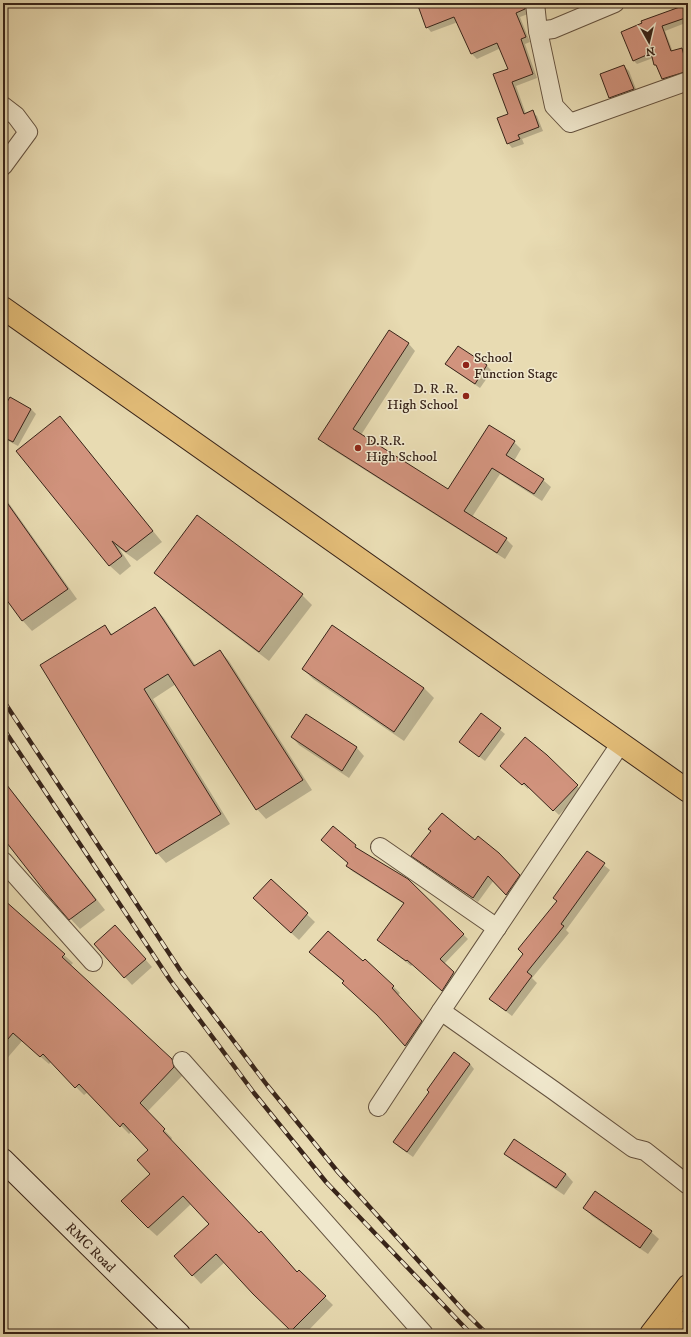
<svg xmlns="http://www.w3.org/2000/svg" width="691" height="1337" font-family="'IM FELL DW Pica',serif">
<rect width="100%" height="100%" fill="#e8dbb2"/>
<filter id="stains"><feTurbulence type="fractalNoise" baseFrequency=".005" numOctaves="4"/><feColorMatrix values="0 0 0 0 .2 0 0 0 0 .09 0 0 0 0 .02 0 0 0 .5 -.17"/></filter>
<radialGradient id="worn" r=".72"><stop offset=".6" stop-color="#630" stop-opacity="0"/><stop offset="1" stop-color="#630" stop-opacity=".3"/></radialGradient>
<g fill="#0003">
<polygon points="426,3 524,3 528,14 520,17 530,42 525,44 537,78 516,86 526,114 532,112 537,116 543,131 522,139 524,144 512,148 508,143 509,69 501,48 477,59 472,54 458,22 431,32 427,27"/>
<polygon points="688,4 688,22 665,31 673,52 688,48 688,75 666,83 662,79 658,68 655,65 653,58 637,64 633,60 643,24 643,22"/>
<polygon points="624,66 629,71 638,94 615,102 610,97"/>
<polygon points="408,343 415,351 361,435 448,490 514,442 521,449 514,461 543,480 551,487 542,501 500,474 472,517 506,539 513,546 505,559 327,446 319,438"/>
<polygon points="458,347 487,366 492,371 480,388 452,369 447,364"/>
<polygon points="31,409 36,414 18,446 3,438 3,411"/>
<polygon points="69,428 162,542 137,561 119,548 131,566 120,575 110,566 17,452"/>
<polygon points="3,495 77,599 32,631 23,621 3,593"/>
<polygon points="155,573 302,595 312,605 269,661 165,582"/>
<polygon points="155,608 164,618 196,666 220,651 229,661 312,790 266,819 257,809 176,684 153,699 230,824 166,863 157,853 105,627 113,635"/>
<polygon points="333,626 424,688 434,698 404,741 313,679 303,669"/>
<polygon points="481,714 505,734 485,761 465,746"/>
<polygon points="307,715 357,748 364,756 349,778 299,745 292,737"/>
<polygon points="547,756 582,791 559,815 529,787 528,789 507,771"/>
<polygon points="7,786 16,796 105,910 80,929 47,893 3,836 3,789"/>
<polygon points="475,842 498,854 524,880 512,899 494,880 478,902 417,860 412,856"/>
<polygon points="355,846 360,850 408,880 468,939 444,964 459,978 447,995 413,964 411,966 378,940 404,904 352,871 347,866"/>
<polygon points="587,852 610,870 566,930 569,933 532,978 537,983 512,1016 490,999 524,954"/>
<polygon points="271,880 315,922 299,940 261,906"/>
<polygon points="3,900 64,955 73,963 70,966 180,1069 182,1076 147,1112 172,1138 171,1140 259,1234 298,1273 299,1272 333,1305 305,1334 296,1334 254,1293 225,1262 201,1284 175,1256 210,1224 191,1204 157,1236 148,1228 152,1174 150,1150 132,1131 129,1134 88,1092 84,1095 51,1062 49,1064 22,1041 3,1063"/>
<polygon points="123,934 152,967 132,985 95,944"/>
<polygon points="317,959 363,963 393,986 400,993 398,995 428,1029 413,1052 381,1018 344,982"/>
<polygon points="470,1064 474,1069 413,1157 399,1147 394,1142"/>
<polygon points="514,1140 566,1174 573,1182 564,1195 513,1161 505,1154"/>
<polygon points="585,1208 651,1232 659,1239 648,1254 592,1216"/>
</g>
<g fill="#d1937d" stroke="#382419">
<polygon points="417,3 525,3 525,9 516,13 526,37 521,39 533,74 512,82 524,114 533,110 539,127 518,135 520,139 507,144 497,118 508,114 493,74 508,69 497,43 471,54 454,17 426,28"/>
<polygon points="688,4 688,17 662,26 671,51 682,48 688,71 662,79 656,65 654,65 651,53 633,61 621,32 642,23 641,21"/>
<polygon points="624,65 634,89 609,98 600,74"/>
<polygon points="389,330 409,343 353,429 448,489 489,425 515,441 506,455 544,479 534,494 492,468 464,511 507,538 497,553 318,439"/>
<polygon points="458,346 487,365 475,384 445,364"/>
<polygon points="10,397 31,409 13,442 3,437 3,409"/>
<polygon points="60,416 153,531 126,552 112,541 122,556 109,566 16,451"/>
<polygon points="3,497 68,589 22,621 3,595"/>
<polygon points="197,515 303,594 259,652 154,573"/>
<polygon points="155,607 194,666 220,650 303,780 256,810 168,674 144,689 221,814 156,854 40,665 105,625 111,635"/>
<polygon points="332,625 424,688 394,732 302,669"/>
<polygon points="481,713 501,728 479,757 459,742"/>
<polygon points="306,714 357,747 342,771 291,737"/>
<polygon points="525,737 547,755 578,785 553,811 524,783 522,785 500,766"/>
<polygon points="3,780 96,900 69,920 46,893 3,838"/>
<polygon points="442,813 475,840 478,836 499,853 520,875 506,895 488,876 473,898 411,856 431,831 428,829"/>
<polygon points="333,826 356,845 355,847 408,879 464,934 440,959 454,972 442,991 407,960 406,961 377,940 404,903 346,866 348,863 321,840"/>
<polygon points="587,851 605,863 561,924 564,926 527,972 532,976 506,1011 489,999 523,954 518,949 557,901 553,898"/>
<polygon points="271,879 308,913 291,933 253,898"/>
<polygon points="3,899 65,954 62,957 172,1059 174,1067 140,1103 165,1129 163,1131 259,1233 261,1231 297,1272 299,1270 326,1296 291,1331 253,1294 216,1254 192,1276 174,1256 209,1224 183,1196 148,1228 121,1201 150,1174 137,1160 148,1150 123,1123 120,1127 79,1084 75,1088 43,1054 40,1057 13,1033 3,1045"/>
<polygon points="115,925 146,959 124,978 94,944"/>
<polygon points="328,931 363,961 365,959 394,986 392,988 422,1021 405,1046 377,1015 342,983 344,981 309,952"/>
<polygon points="454,1052 470,1064 407,1152 393,1142 429,1092 427,1090"/>
<polygon points="514,1139 566,1174 556,1188 504,1154"/>
<polygon points="595,1191 652,1231 640,1248 583,1208"/>
</g>
<g fill="none" stroke-linecap="round" stroke-linejoin="round">
<g stroke="#64523f" stroke-width="20">
<g id="street">
<polyline points="535,3 538,31 554,106 570,123 688,81"/>
<polyline points="538,31 553,29 615,3"/>
<polyline points="3,106 16,116 28,132 3,166"/>
<polyline points="380,847 497,928"/>
<polyline points="3,861 93,962"/>
<polyline points="441,1011 553,1090 633,1148 645,1151 688,1185"/>
<polyline points="182,1061 424,1334"/>
<polyline points="378,1107 441,1011 621,743"/>
</g>
</g>
<g stroke="#382419" stroke-width="24">
<polyline id="secondary" points="3,1160 179,1334"/>
</g>
<g stroke="#382419" stroke-width="24">
<g id="primary">
<polyline points="3,308 688,791"/>
<polyline points="651,1334 688,1286"/>
<polyline points="678,1334 688,1321"/>
</g>
</g>
<use href="#street" stroke="#f0e8cd" stroke-width="18"/>
<use href="#secondary" stroke="#f0e8cd" stroke-width="22"/>
<use href="#primary" stroke="#e4be79" stroke-width="22"/>
<g stroke="#382419" stroke-width="4.5">
<g id="rail">
<polyline points="3,700 182,973 267,1085 338,1172 462,1309 487,1334"/>
<polyline points="3,728 170,980 254,1093 326,1182 471,1334"/>
</g>
</g>
<use href="#rail" stroke="#f0e8cd" stroke-width="3" stroke-dasharray="9" stroke-linecap="butt"/>
</g>
<g fill="#8f2418" stroke="#f0e8cd" stroke-width="1.5">
<circle cx="466" cy="365" r="4"/>
<circle cx="466" cy="396" r="4"/>
<circle cx="358" cy="448" r="4"/>
</g>
<g text-anchor="middle" stroke-width="3" stroke-linejoin="round" paint-order="stroke">
<g font-size="14" fill="#382419" stroke="#f0e8cd" text-anchor="start">
<text x="474" y="362">School<tspan x="474" dy="16">Function Stage</tspan></text>
<text x="458" y="393" text-anchor="end">D. R .R.<tspan x="458" dy="16">High School</tspan></text>
<text x="366" y="445">D.R.R.<tspan x="366" dy="16">High School</tspan></text>
</g>
<g font-size="14" fill="#382419" stroke="#f0e8cd">
<text transform="translate(91 1247) rotate(45)" y="5">RMC Road</text>
</g>
</g>
<rect width="691" height="1337" fill="none" stroke="#e8dbb2" stroke-width="16"/>
<rect x="4" y="4" width="683" height="1329" fill="none" stroke="#382419" stroke-width="2"/>
<rect x="8" y="8" width="675" height="1321" fill="none" stroke="#382419"/>
<g transform="translate(649 42) rotate(172)" stroke="#f0e8cd" stroke-width="3" paint-order="stroke">
<path d="M0-3L7 15L0 10L-7 15Z" fill="#382419"/>
<text y="-6" font-size="11" font-weight="bold" text-anchor="middle" fill="#382419">N</text>
</g>
<rect width="100%" height="100%" filter="url(#stains)"/>
<rect width="100%" height="100%" fill="url(#worn)"/>
</svg>
